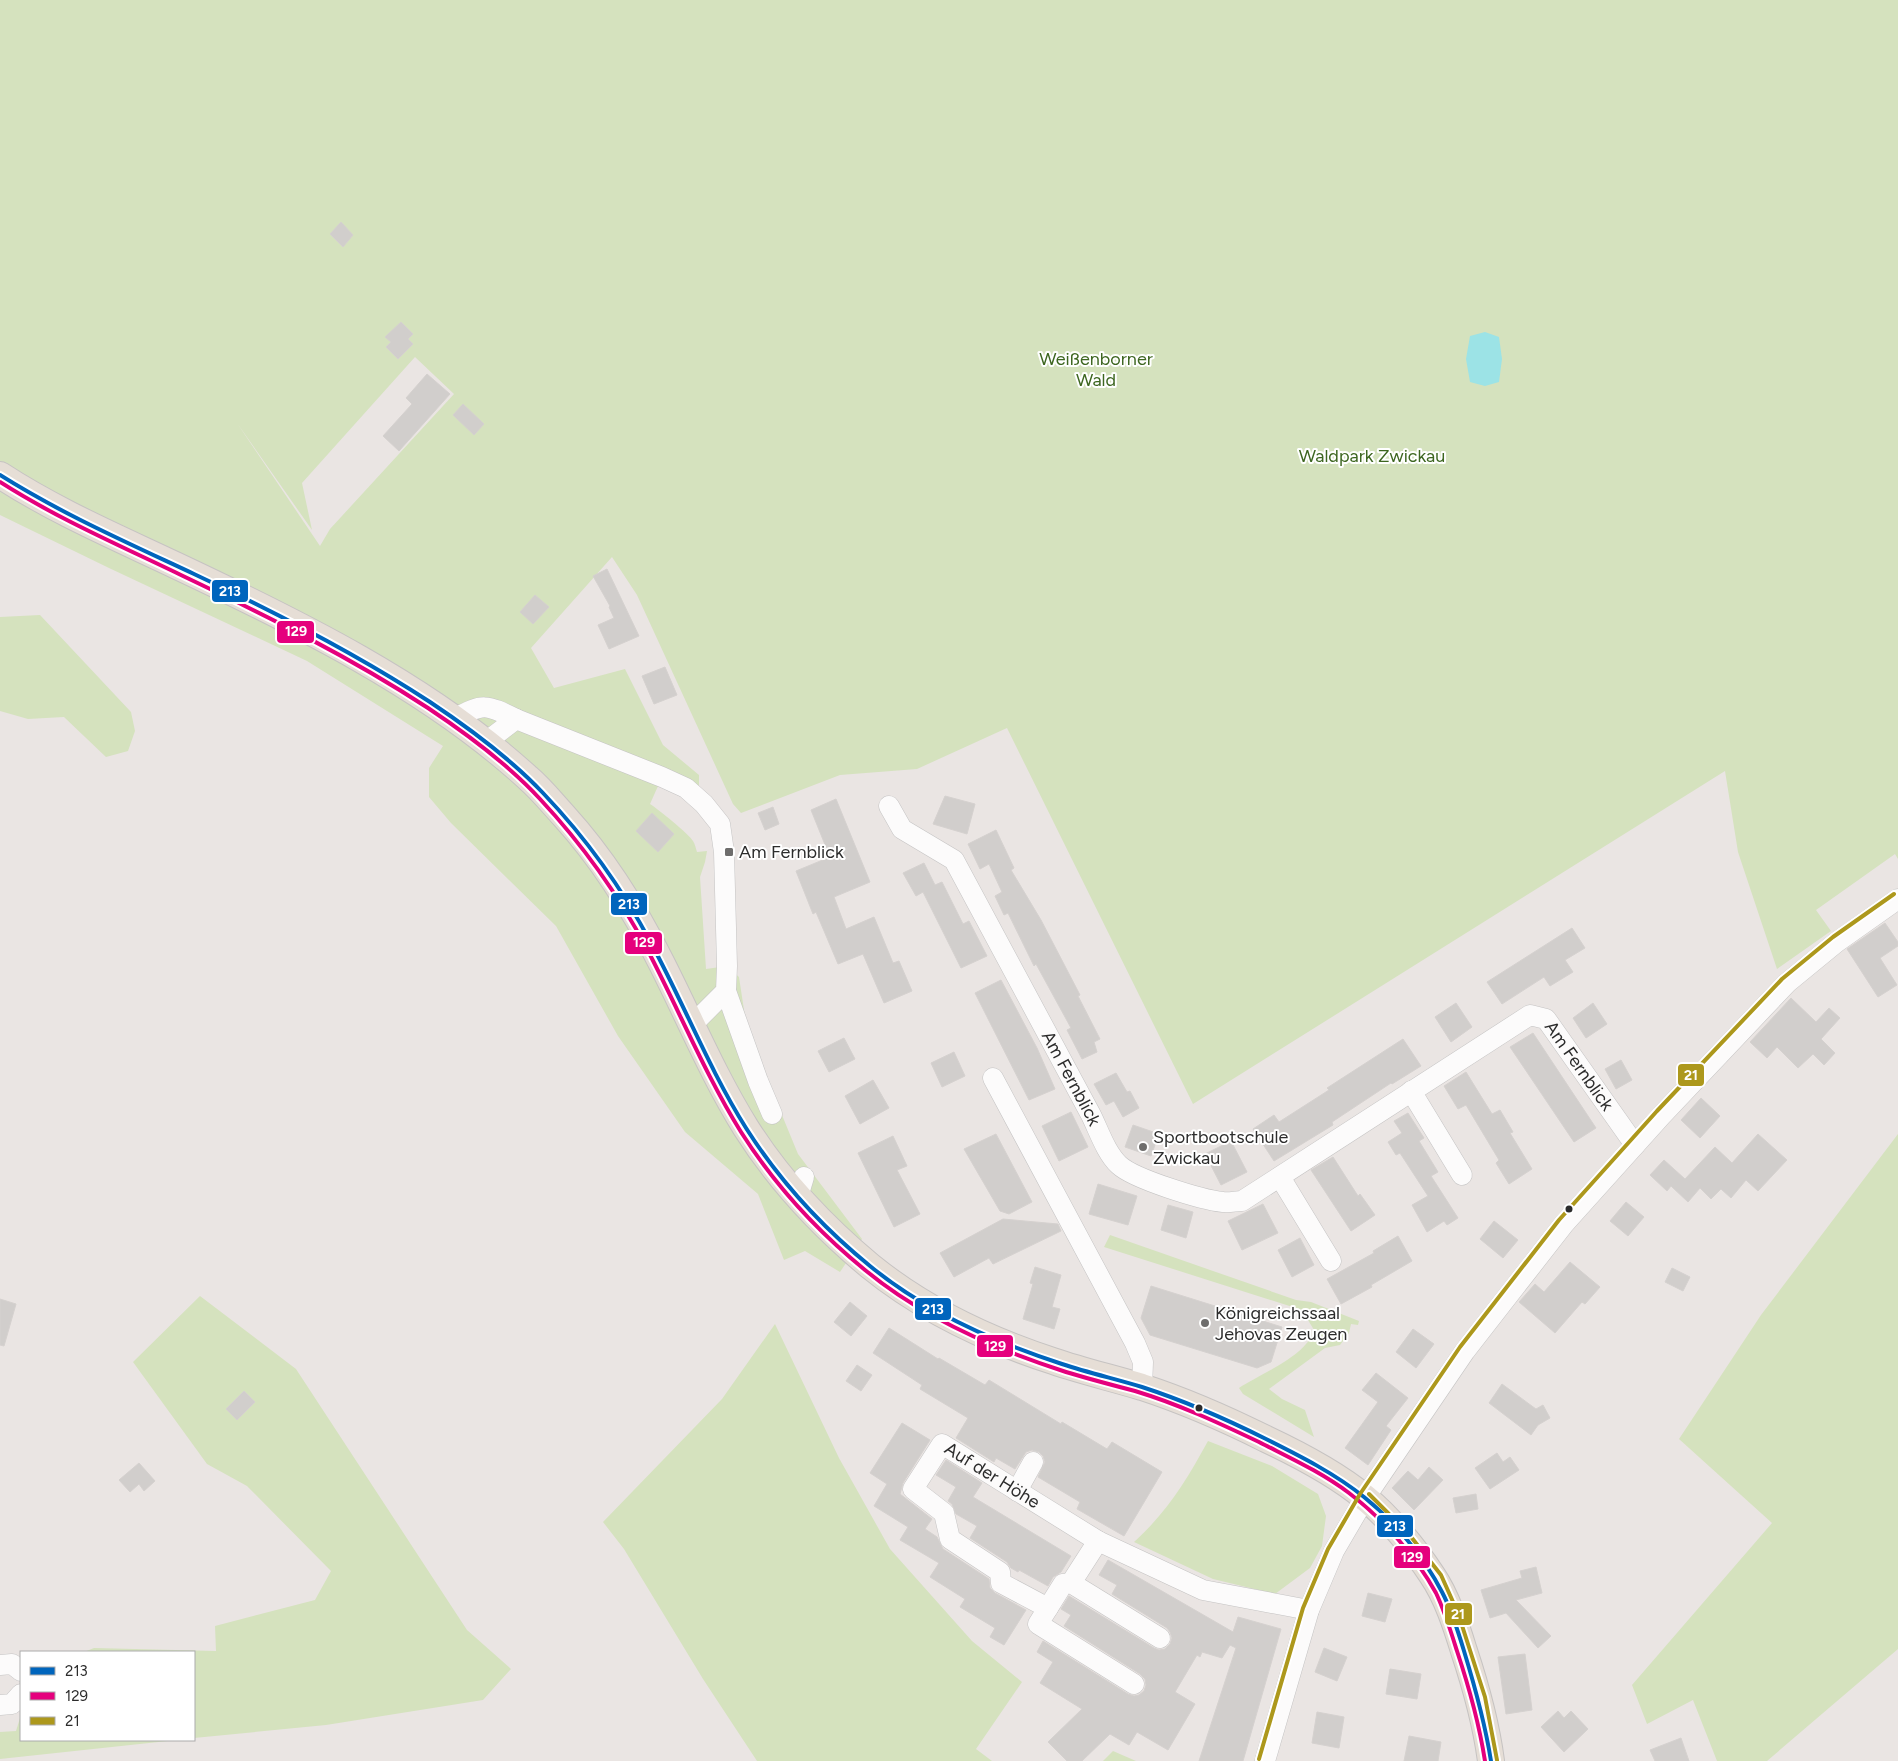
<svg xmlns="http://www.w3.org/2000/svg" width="1898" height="1761" font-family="Figtree,sans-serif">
<rect width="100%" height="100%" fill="#eae5e3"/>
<g fill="#d5e2be" fill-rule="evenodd">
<path d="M0,0h1898v859l-3,-5 -79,56 15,21 -54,38 -39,-117 -13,-81 -532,333 -186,-376 -90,41 -77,6 -99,38 -8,-9 -96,-209 -25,-38 -81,91 23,40 71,-19 38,76 36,30v11l-31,-14 -6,5 -12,27c7,4 40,31 43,37 2,3 3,8 4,11l10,-1 -2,11 -5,15 6,92 21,-3 12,11 8,53 51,124 64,85 -22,33 -35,-21 -21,9 -26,-66 -73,-62 -67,-96 -62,-110 -105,-103 -22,-26v-29l14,-22 -136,-85 -198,-93 -109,-53zM415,357l39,37 -124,135 -10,17 -83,-123 75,107 -10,-47z"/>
<polygon points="40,615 131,712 135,731 128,751 106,757 64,717 28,719 0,711 0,617"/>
<polygon points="1898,1134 1898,1649 1767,1761 1717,1761 1693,1700 1647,1724 1632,1685 1772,1523 1679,1439 1761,1315"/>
<path d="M1110,1235l186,65 15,2 48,19 -1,4 -7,-1 -2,9 -9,12 -15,3 -56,41 13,10 23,11 9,27 -71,-43 -4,-6c21,-14 68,-32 75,-58l-12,-20 -198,-63z"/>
<polygon points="200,1296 296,1369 467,1630 511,1669 483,1700 326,1725 194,1738 194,1652 84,1652 94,1648 216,1651 215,1626 315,1600 331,1571 247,1486 207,1464 133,1362"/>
<polygon points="775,1324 839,1458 890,1549 972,1641 1022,1682 976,1749 992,1761 757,1761 703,1679 624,1549 603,1522 722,1399"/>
<path d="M1208,1441l64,25 46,28 8,22 -4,30 -12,22 -35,26 -62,-15 -79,-37c34,-31 52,-61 74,-101z"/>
<polygon points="21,1715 21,1740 177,1740 0,1759 0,1732 16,1731"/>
<polygon points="1113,1751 1136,1761 1103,1761"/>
</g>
<polygon fill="#9ce3e6" points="1485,332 1499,337 1502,359 1499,382 1485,386 1470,382 1466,359 1470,336"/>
<g fill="#d1cecc" stroke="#d5d1cf">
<polygon points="341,222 353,235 343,247 330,234"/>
<polygon points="401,322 413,334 408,339 413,344 398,359 386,347 391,342 385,337"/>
<polygon points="427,374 450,394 399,451 383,436 412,404 406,398"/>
<polygon points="463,404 484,424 474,435 453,415"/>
<polygon points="607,569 639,636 609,649 598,625 614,618 609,607 610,606 593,576"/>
<polygon points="535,595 549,607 533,624 520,612"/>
<polygon points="665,667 677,695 654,704 642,676"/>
<polygon points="945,796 975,804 967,834 933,824"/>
<polygon points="836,799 870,882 834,897 846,929 874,917 893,963 899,961 912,991 884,1003 863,954 838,964 816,912 813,914 796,871 830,857 811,810"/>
<polygon points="773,807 779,824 765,830 758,813"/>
<polygon points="652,813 674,834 658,852 636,831"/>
<polygon points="996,830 1014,868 1011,870 1041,920 1080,995 1078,996 1100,1039 1094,1042 1097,1052 1082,1059 1067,1030 1071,1028 1036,964 1034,966 1008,913 1004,915 995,896 1002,892 989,864 980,869 968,844"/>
<polygon points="924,863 935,885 942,882 963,924 969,921 987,956 961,968 923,892 916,896 903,873"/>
<polygon points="1885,923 1898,942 1898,946 1880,958 1897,985 1878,997 1847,949"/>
<polygon points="1572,928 1585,948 1565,960 1573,972 1550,986 1544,977 1502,1004 1487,982"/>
<polygon points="1001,980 1037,1048 1055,1089 1029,1100 975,993"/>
<polygon points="1791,998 1816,1022 1829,1008 1840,1018 1821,1039 1835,1053 1824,1065 1813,1054 1798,1068 1777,1047 1767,1058 1750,1042"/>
<polygon points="1456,1003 1472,1027 1451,1042 1435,1017"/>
<polygon points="1593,1003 1607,1024 1586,1038 1573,1018"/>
<polygon points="1533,1033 1596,1128 1574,1142 1510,1047"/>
<polygon points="844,1038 855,1059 829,1072 818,1051"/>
<polygon points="1403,1039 1421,1066 1392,1084 1391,1083 1332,1122 1333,1125 1274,1161 1253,1129 1274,1115 1279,1122 1329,1090 1327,1088"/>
<polygon points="954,1052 965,1076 942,1087 931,1063"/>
<polygon points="1621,1060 1632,1080 1616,1089 1605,1069"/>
<polygon points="1466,1072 1492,1114 1500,1110 1513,1132 1510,1133 1532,1169 1509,1184 1496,1163 1499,1160 1466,1105 1458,1109 1444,1086"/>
<polygon points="1116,1073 1127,1092 1130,1091 1139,1108 1123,1117 1114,1101 1106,1105 1094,1084"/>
<polygon points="873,1080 889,1108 860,1124 845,1096"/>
<polygon points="1701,1098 1720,1116 1700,1138 1681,1120"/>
<polygon points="1071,1112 1088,1147 1059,1161 1042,1126"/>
<polygon points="1408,1113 1424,1138 1419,1141 1438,1172 1431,1176 1458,1218 1447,1225 1444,1221 1427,1232 1412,1205 1428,1196 1400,1153 1396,1155 1388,1142 1402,1133 1394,1121"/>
<polygon points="1133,1125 1159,1134 1151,1156 1125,1147"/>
<polygon points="996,1134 1032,1202 1009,1214 1000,1211 964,1149"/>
<polygon points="1758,1134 1787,1160 1758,1191 1746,1180 1731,1198 1721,1189 1711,1199 1700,1188 1688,1202 1671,1186 1667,1191 1650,1175 1664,1160 1685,1179 1715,1147 1732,1163"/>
<polygon points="893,1136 907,1166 897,1170 920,1214 894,1227 858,1153"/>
<polygon points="1231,1141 1247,1172 1221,1185 1205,1154"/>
<polygon points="1333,1157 1358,1196 1360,1194 1375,1215 1351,1231 1311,1170"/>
<polygon points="1098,1184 1137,1196 1128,1225 1089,1214"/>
<polygon points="1626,1202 1644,1217 1628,1236 1610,1221"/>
<polygon points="1263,1204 1278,1233 1242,1250 1228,1221"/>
<polygon points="1168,1205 1193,1212 1186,1238 1161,1230"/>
<polygon points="1003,1219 1058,1224 1061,1231 993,1264 989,1258 954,1277 940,1253"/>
<polygon points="1494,1221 1518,1240 1503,1258 1480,1239"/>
<polygon points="1398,1236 1412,1261 1371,1285 1372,1287 1341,1304 1327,1279 1374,1253 1373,1251"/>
<polygon points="1300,1238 1314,1265 1292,1277 1278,1250"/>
<polygon points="1570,1262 1600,1287 1585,1304 1582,1302 1555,1333 1519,1302 1535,1284 1544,1292"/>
<polygon points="1035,1267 1061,1275 1052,1307 1060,1309 1054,1329 1023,1319 1033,1284 1030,1283"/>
<polygon points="1672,1268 1690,1277 1683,1291 1665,1282"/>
<polygon points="1151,1286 1282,1327 1271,1362 1257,1368 1150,1335 1141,1318"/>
<polygon points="0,1299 16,1304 4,1346 0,1345"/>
<polygon points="850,1302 867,1316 851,1336 834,1322"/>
<polygon points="889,1328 938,1359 939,1358 985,1385 989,1380 1061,1424 1062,1422 1107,1449 1112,1442 1162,1472 1124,1536 1077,1509 1080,1502 1038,1477 1045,1462 1043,1456 1039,1452 1032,1450 1026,1452 1015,1469 996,1458 994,1462 956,1438 968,1418 920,1389 922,1385 873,1353"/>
<polygon points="1413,1329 1434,1344 1416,1368 1396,1352"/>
<polygon points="857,1365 872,1375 861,1391 846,1381"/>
<polygon points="1376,1373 1408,1398 1386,1426 1391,1430 1368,1465 1345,1448 1378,1402 1362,1390"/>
<polygon points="1502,1384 1536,1409 1543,1405 1550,1418 1538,1425 1531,1435 1489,1403"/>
<polygon points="244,1391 255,1402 237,1420 226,1409"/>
<polygon points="902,1423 930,1440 903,1483 900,1494 932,1519 925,1529 937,1537 943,1549 989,1579 990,1588 995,1593 1026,1610 1004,1645 990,1637 995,1628 960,1607 965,1599 930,1577 939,1563 900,1540 908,1527 874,1506 887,1484 870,1473"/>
<polygon points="1497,1453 1503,1462 1510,1457 1519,1470 1490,1489 1475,1468"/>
<polygon points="946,1460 982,1483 973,1497 1071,1556 1061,1572 1053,1577 1048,1586 1019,1570 1018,1572 1011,1568 1007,1562 970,1538 977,1526 956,1514 952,1504 948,1501 956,1487 936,1475"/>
<polygon points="139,1463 155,1481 144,1491 139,1484 130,1492 119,1480"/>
<polygon points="1429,1467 1443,1480 1414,1510 1392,1488 1408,1471 1418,1480"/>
<polygon points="1476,1494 1478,1509 1456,1513 1453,1498"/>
<polygon points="1108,1560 1233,1632 1238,1617 1281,1629 1243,1761 1199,1761 1236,1648 1230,1645 1222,1658 1202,1652 1200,1657 1197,1655 1175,1692 1195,1704 1168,1750 1137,1732 1129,1745 1110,1734 1082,1761 1067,1761 1048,1742 1082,1709 1040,1683 1053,1662 1037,1652 1043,1641 1128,1694 1134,1696 1139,1695 1144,1691 1146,1685 1145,1679 1140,1674 1064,1626 1071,1615 1061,1609 1069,1596 1154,1648 1159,1650 1165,1649 1170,1644 1172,1638 1170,1632 1167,1628 1112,1594 1117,1585 1099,1575"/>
<polygon points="1536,1567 1542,1593 1516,1600 1551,1636 1538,1648 1506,1613 1490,1618 1481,1590 1522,1578 1520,1571"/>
<polygon points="1368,1593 1392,1599 1385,1622 1362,1616"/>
<polygon points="1324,1648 1347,1657 1337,1681 1315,1672"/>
<polygon points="1525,1654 1532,1710 1506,1714 1498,1657"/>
<polygon points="1390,1669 1421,1674 1417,1699 1386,1694"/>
<polygon points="1558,1711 1564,1718 1571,1711 1588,1729 1564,1752 1541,1727"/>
<polygon points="1317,1712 1344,1717 1339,1748 1312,1743"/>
<polygon points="1409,1736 1441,1742 1438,1761 1404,1761"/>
<polygon points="1681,1738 1689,1761 1655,1761 1650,1750"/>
</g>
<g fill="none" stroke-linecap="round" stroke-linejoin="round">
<g stroke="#c4c3c3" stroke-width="21">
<g id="minor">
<path d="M454,719c29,-16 32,-15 62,0"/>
<polyline points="486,742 516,719 662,777 686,788 704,804 720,824 724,852 727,966 726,991 692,1025"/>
<path id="s1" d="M889,806l13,23 52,31 137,255c8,16 15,38 28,50 15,14 83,35 104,37 6,1 13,-1 19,-1l288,-186 16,4 89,126"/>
<polyline points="726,991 758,1081 772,1114"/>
<polyline points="993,1078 1135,1343 1143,1362 1142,1388"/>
<polyline points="1411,1091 1462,1175"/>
<polyline points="1280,1177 1331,1261"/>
<polyline points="798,1197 804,1177"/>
<polyline points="1017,1491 1033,1462"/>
<polyline points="1071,1583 1160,1638"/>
<polyline points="1048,1608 1063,1584 1071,1583 1098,1541"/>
<polyline points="0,1665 12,1664 21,1671"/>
<path id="s2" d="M1134,1684l-96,-60 10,-16 -47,-25 -1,-11 -50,-33 -6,-26 -31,-24 29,-45 156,97 105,49 106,20"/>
<polyline points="0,1705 12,1704 21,1694"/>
<polyline points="1265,1761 1309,1610 1334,1551 1365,1498 1465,1351 1564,1224 1662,1115 1787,983 1837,942 1898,899"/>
</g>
</g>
<g stroke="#c6c3c2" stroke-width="28">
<path id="major" d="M0,475c55,36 116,62 175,90 121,57 254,122 353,213 13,11 24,25 36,38 39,43 71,94 97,146 28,55 52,113 85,166 33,52 76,98 124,138 53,43 118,74 183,95 29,10 59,17 89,26 43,14 84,32 124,52 34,16 69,34 98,58 24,19 51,52 68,78 15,22 24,50 32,76 12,36 22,72 27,110"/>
</g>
<use href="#minor" stroke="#fcfbfb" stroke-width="20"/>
<use href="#major" stroke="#e6ded6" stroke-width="26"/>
<g stroke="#fff" stroke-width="8">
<path id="bus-1" d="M0,475c62,39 128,68 194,99 81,38 161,79 236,128 39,26 80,56 113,91 43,45 79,95 108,150 33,61 58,126 95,185 33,52 76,99 124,138 56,46 124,76 192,98 27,9 54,15 80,23 43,14 84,32 124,52 34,17 68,34 98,58 31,25 60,60 78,95 10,19 16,39 22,59 11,36 21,72 27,110"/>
</g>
<g stroke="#fff" stroke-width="8">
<path id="bus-2" d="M0,482c58,37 121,64 183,94 84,40 167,81 245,132 39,26 80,56 112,91 42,45 78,95 107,150 32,61 58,125 94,183 33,52 76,99 124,138 58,48 129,79 201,102 23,7 46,13 69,19 43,13 84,32 124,51 31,16 62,30 90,51 34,26 66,62 87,100 9,19 15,39 21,58 12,36 22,72 28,110"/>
</g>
<g stroke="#fff" stroke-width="8">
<g id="bus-3">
<polyline points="1369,1494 1408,1533 1441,1575 1458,1613 1485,1697 1497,1760"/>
<polyline points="1259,1759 1303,1608 1328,1549 1360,1494 1460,1347 1559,1220 1657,1111 1782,979 1833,937 1894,894"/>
</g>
</g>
<use href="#bus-1" stroke="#0065bd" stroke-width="4"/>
<use href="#bus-2" stroke="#e5007d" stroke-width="4"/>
<use href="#bus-3" stroke="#ad981c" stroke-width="4"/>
</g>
<g fill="#6e6d6c" stroke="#fff" stroke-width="2">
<rect x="724" y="847" width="10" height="10" rx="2.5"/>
<circle cx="1143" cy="1147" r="5"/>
<circle cx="1205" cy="1323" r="5"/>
</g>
<g fill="#2c2c2c" stroke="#fff" stroke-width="2">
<circle cx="1569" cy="1209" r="4.5"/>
<circle cx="1199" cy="1408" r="4.5"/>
</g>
<g text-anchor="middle" stroke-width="4" stroke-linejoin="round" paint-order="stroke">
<g font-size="18" fill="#3d6620" stroke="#fff">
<text x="1096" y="365">Weißenborner<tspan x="1096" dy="21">Wald</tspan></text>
<text x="1372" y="462">Waldpark Zwickau</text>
</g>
<g font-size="18" fill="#2c2c2c" stroke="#fff" text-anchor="start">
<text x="739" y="858">Am Fernblick</text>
<text x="1153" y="1143">Sportbootschule<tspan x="1153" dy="21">Zwickau</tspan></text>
<text x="1215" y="1319">Königreichssaal<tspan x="1215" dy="21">Jehovas Zeugen</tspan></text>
</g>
<g font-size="18" fill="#2c2c2c" stroke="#fff">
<text dy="6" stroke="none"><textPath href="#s1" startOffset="981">Am Fernblick</textPath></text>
<text dy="6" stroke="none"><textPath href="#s1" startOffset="335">Am Fernblick</textPath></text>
<text dy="6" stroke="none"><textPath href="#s2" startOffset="435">Auf der Höhe</textPath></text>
</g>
</g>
<g stroke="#fff" stroke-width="2">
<rect x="211" y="579" width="38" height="24" rx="5" fill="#0065bd"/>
<rect x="276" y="620" width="39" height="24" rx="5" fill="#e5007d"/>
<rect x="610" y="892" width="38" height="24" rx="5" fill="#0065bd"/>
<rect x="624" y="931" width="39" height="24" rx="5" fill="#e5007d"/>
<rect x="1677" y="1063" width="28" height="24" rx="5" fill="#ad981c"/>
<rect x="914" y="1297" width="38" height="24" rx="5" fill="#0065bd"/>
<rect x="976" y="1334" width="38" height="24" rx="5" fill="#e5007d"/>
<rect x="1376" y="1514" width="38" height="24" rx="5" fill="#0065bd"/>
<rect x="1393" y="1545" width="38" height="24" rx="5" fill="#e5007d"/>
<rect x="1444" y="1602" width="29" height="24" rx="5" fill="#ad981c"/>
</g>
<g font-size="14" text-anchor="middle" font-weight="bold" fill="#fff">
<text x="230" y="596">213</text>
<text x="296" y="636">129</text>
<text x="629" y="909">213</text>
<text x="644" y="947">129</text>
<text x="1691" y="1080">21</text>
<text x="933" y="1314">213</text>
<text x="995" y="1351">129</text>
<text x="1395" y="1531">213</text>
<text x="1412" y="1562">129</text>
<text x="1458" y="1619">21</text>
</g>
<rect x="20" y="1651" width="175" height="90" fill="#ffffff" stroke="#ababab"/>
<rect x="30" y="1667" width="25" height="8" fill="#0065bd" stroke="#ababab"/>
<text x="65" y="1676" font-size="15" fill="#2c2c2c">213</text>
<rect x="30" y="1692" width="25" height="8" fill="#e5007d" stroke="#ababab"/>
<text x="65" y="1701" font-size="15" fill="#2c2c2c">129</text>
<rect x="30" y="1717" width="25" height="8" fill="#ad981c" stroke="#ababab"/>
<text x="65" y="1726" font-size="15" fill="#2c2c2c">21</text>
</svg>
